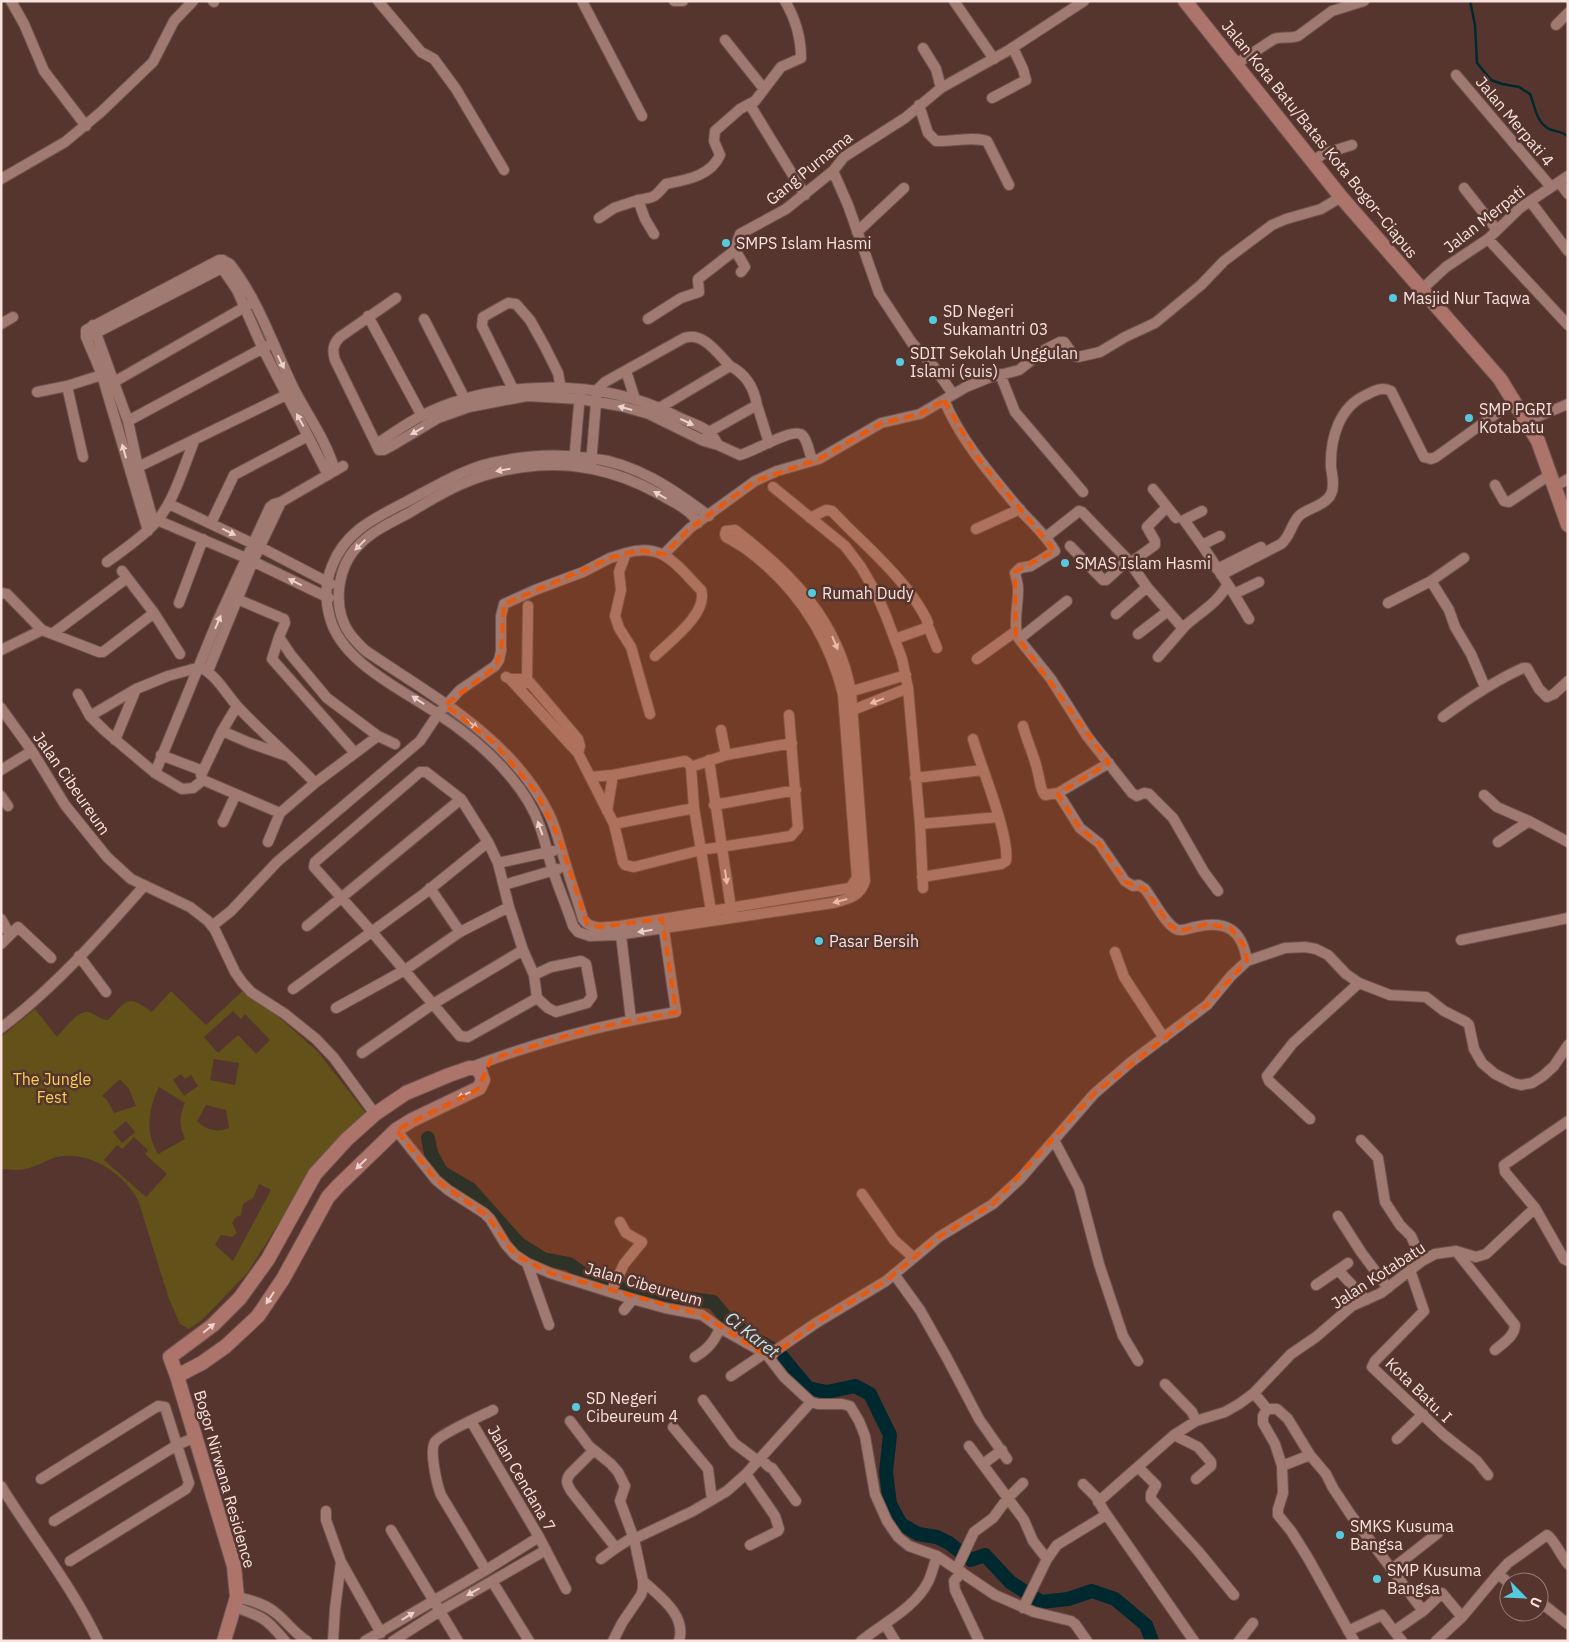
<svg xmlns="http://www.w3.org/2000/svg" width="1569" height="1642" font-family="'IBM Plex Sans',sans-serif">
	<style>
		.green { fill: #625119; fill-rule: evenodd }
		.lines { fill: none; stroke-linecap: round; stroke-linejoin: round }
		.stream { stroke: #00282f; stroke-width: 2.5 }
		.river { stroke: #00282f; stroke-width: 14 }
		.street-casing { stroke: #6f534e; stroke-width: 12 }
		.secondary-casing { stroke: #6f534e; stroke-width: 16 }
		.street { stroke: #a07971; stroke-width: 10 }
		.secondary { stroke: #ac746a; stroke-width: 14 }
		.oneway { fill: #ebd2ce }
		.oneway2 { fill: #edd2cd }
		.marked { fill: #e8590c; fill-opacity: 0.2; stroke: #e8590c; stroke-width: 4; stroke-dasharray: 10 6; stroke-linejoin: round }
		.poi-dot { fill: #55cadf; stroke: #56352e; stroke-width: 2 }
		.labels { text-anchor: middle; stroke-width: 5; stroke-linejoin: round; paint-order: stroke }
		.street-label { font-size: 16px; fill: #f8e2de; stroke: #56352e }
		.poi-label { font-size: 16px; fill: #f8e2de; stroke: #56352e; text-anchor: start }
		.park-label { font-size: 16px; fill: #f6d055; stroke: #56352e }
		.water-label { font-size: 18px; font-style: italic; fill: #b3eaf5; stroke: #56352e }
	</style>
	<rect width="100%" height="100%" fill="#56352e"/>
	<path class="green" d="M246,988L318,1052L365,1112L342,1137L294,1199L248,1272L202,1320L189,1329L180,1324L169,1299L138,1200C123,1173 89,1150 57,1157C46,1160 36,1167 25,1169C17,1171 9,1169 1,1169V1037L35,1009L57,1037C63,1030 79,1009 89,1012C96,1014 100,1020 108,1020C128,999 127,994 152,1012L170,992H172L206,1025ZM233,1011L241,1019L245,1014L270,1040L256,1054L238,1035L218,1053L204,1037ZM214,1059L239,1063L235,1085L210,1080ZM181,1074L185,1079L191,1075L198,1086L184,1096L173,1080ZM120,1079L129,1089L136,1106L114,1113L107,1100L102,1096ZM159,1087L185,1103C179,1116 179,1125 185,1139L158,1154C145,1132 148,1109 159,1087ZM206,1105L226,1110L229,1128C217,1133 206,1130 197,1121ZM126,1121L135,1132L122,1143L113,1132ZM134,1137L148,1150L145,1154L167,1174L146,1197L104,1160L117,1145L122,1149ZM259,1184L271,1190L233,1261L215,1245L221,1235L232,1237L237,1233L232,1223L236,1217L241,1215L243,1204L253,1198Z"/>
	<g class="lines">
		<path class="stream" d="M1470,1L1475,25L1477,63L1491,80L1502,84L1519,87L1530,94C1535,106 1536,122 1549,129C1556,132 1563,131 1568,137"/>
		<path class="river" d="M428,1138L431,1153L441,1172L470,1189L519,1244L543,1259L569,1264L593,1281L621,1289L713,1302L728,1320L751,1337L778,1352L808,1388L827,1392L855,1386L870,1394L890,1435L886,1472L890,1504L901,1524L918,1534L937,1537L949,1543L971,1560L985,1555L1010,1582L1041,1602L1068,1599L1092,1591L1115,1599L1146,1625L1152,1641"/>
		<defs>
			<path id="street" d="M11,1L24,24L44,71L86,126
				M213,1L214,2
				M378,1L421,52L434,59L456,89L504,170
				M582,1L642,116
				M674,1H683
				M954,1L994,59
				M1556,25L1568,13
				M725,40L764,89
				M923,48L936,69L941,88
				M1236,64L1274,39C1282,36 1290,39 1298,36L1332,11L1364,1
				M1456,75L1551,187
				M992,98L1026,80L1023,69L1013,48
				M750,105L805,195
				M919,105L928,133L936,141C952,142 972,136 987,141L1009,185
				M1312,162L1323,154L1352,145
				M833,171L848,205L879,293L912,343L934,367L953,394
				M1,179L65,142L101,112L153,62L174,21L193,1
				M1559,182L1568,194
				M1464,188L1497,230
				M1530,201L1568,251
				M599,218L614,208L638,200
				M857,232L904,188
				M654,234L645,219L638,200C657,197 654,197 666,184C686,180 711,176 720,155L714,141L715,131L740,109L755,101L781,67L801,58C801,38 795,18 785,1
				M1488,239L1568,325
				M735,250L745,267L741,272
				M223,260L222,268L237,290L263,349L328,475
				M1422,289L1446,267L1488,239L1520,208L1568,176
				M396,298L340,337C333,344 332,350 335,360L379,450H384L393,445L438,418L469,407L527,396L580,399L621,406L649,414L704,441L718,445L740,455C753,452 793,427 802,435C807,439 809,451 811,457
				M368,316L422,416
				M424,319L468,405
				M648,319L681,298L699,292L698,279L734,251L740,234L786,209L833,171L844,157L905,118L941,88L1009,50L1084,1
				M1,324L13,317
				M93,325L128,421L138,467L154,524
				M92,335L222,268
				M626,371L635,399
				M1000,374L1015,412L1083,492
				M114,382L250,304
				M67,386L83,457
				M513,389L482,326L483,317L508,303L516,304L530,320L545,347L558,373L562,394
				M37,392L67,386L108,373
				M944,400C961,441 992,476 1020,510C1032,523 1046,535 1055,551L1031,566L1020,568L1015,573C1016,578 1018,583 1018,588C1019,601 1012,627 1019,639L1051,679L1087,736L1132,793L1137,796L1144,793L1149,794L1173,818L1204,872L1218,891
				M757,405L769,443
				M656,410L730,366C746,374 754,388 757,405L709,432L706,438
				M128,421L267,346
				M1527,421L1568,404
				M376,444C391,435 405,424 421,416C493,379 600,378 672,414C682,420 701,425 709,432C713,435 716,441 718,445
				M574,463L580,393
				M591,464L597,390L605,382L684,338C703,331 718,354 730,366
				M138,467L286,395
				M1495,485L1504,501L1509,502L1551,474
				M773,487L845,546L861,567L876,593L886,616L902,659L908,688L920,824L923,888
				M1554,487L1568,479
				M1153,489L1176,518
				M169,504L260,547L331,584
				M1202,511L1184,520L1202,545L1234,594L1259,582
				M709,516C673,489 636,463 590,458C561,454 530,455 501,461C470,466 443,482 415,497C381,516 347,527 332,566C325,583 325,601 330,618C342,663 403,690 438,714C464,731 489,751 509,775C521,789 533,807 539,824C545,839 548,856 553,871C559,889 567,907 573,926L578,932L590,936L617,935L833,903C848,899 860,897 865,881L851,692C838,620 791,573 735,530L726,531L725,534L726,537C733,541 740,545 746,549C796,586 828,634 843,694
				M810,518L826,510L832,511C858,539 887,562 910,593C917,603 924,612 928,623L926,628L895,639
				M157,520L246,558L329,598
				M211,523L234,475L308,436
				M698,523C690,509 673,502 659,494C618,471 571,460 524,467C477,473 448,489 409,513C392,522 374,530 361,543C337,565 331,607 350,634C355,640 360,646 366,651C432,696 512,738 549,814C557,830 560,847 566,865C571,883 578,901 583,919C591,931 607,927 620,926L850,888L857,878L843,694L906,675
				M976,529L1020,509
				M148,531L102,375L86,337V330L219,260H223L230,264C259,301 274,348 294,389C308,416 327,442 335,471
				M1046,537L1079,511L1082,512L1128,560L1147,587L1180,625L1185,626C1199,613 1218,603 1227,585
				M1202,545L1220,536
				M1070,546L1103,580H1106L1128,560
				M664,554L690,528L755,481L777,471L819,459L881,423L920,414L966,387L988,378L1019,370L1046,349L1060,342H1064L1074,356L1078,357L1100,352L1125,337L1155,323L1201,285L1224,261L1272,225L1286,219L1321,209L1341,197
				M107,562C121,552 135,542 147,531C173,509 182,470 195,439
				M1130,563L1155,545V541L1147,527L1167,507
				M1217,569L1261,547
				M122,571L154,613L180,654
				M1221,575L1281,544C1291,536 1291,523 1300,515C1309,508 1326,505 1331,494C1335,486 1332,475 1331,467C1330,439 1339,407 1366,395C1374,391 1382,386 1391,391L1424,457L1431,459L1436,457L1514,401
				M1431,581L1449,610L1455,627L1471,654L1485,687
				M1,593L7,594L42,630L99,652H103L154,613
				M1234,594L1249,619
				M237,599L284,619L285,623L279,637L291,655L327,698L378,736L395,744
				M179,603L203,539
				M1388,603L1431,581L1464,558
				M1116,614L1147,587
				M928,626L937,648
				M52,634L127,578
				M1138,634L1168,611
				M279,637L272,659L355,753
				M1019,639L1067,601
				M1,650L42,630
				M1158,657L1185,626
				M977,659L1016,631
				M208,671L253,561L281,502
				M506,677L510,679H527L578,739L580,746L578,753
				M510,679L578,753L614,824L623,862L625,865L634,867L701,850L791,836L798,828L789,715
				M524,684L527,679L528,606
				M78,694L90,716L105,731L155,773L182,789L193,788L203,780
				M237,706L222,731L250,743L287,756
				M1,708L32,751L65,805L107,857L131,879L190,907L208,921L215,930L235,972L242,982L251,992L285,1014L316,1039L334,1058L375,1114
				M848,712L908,688
				M650,714L631,647L619,628L615,616L621,590L619,572L626,553C664,542 677,566 701,590C709,613 669,642 655,656
				M90,716L136,689L168,676L200,667C216,675 225,692 237,706C262,733 290,756 315,783L378,736
				M1443,717C1469,698 1494,681 1523,668H1527L1539,689L1547,697L1554,694L1568,681
				M1023,726C1027,742 1035,757 1038,773C1040,780 1040,790 1045,795L1058,793
				M222,731L201,775L203,780L280,813L315,783
				M115,740L136,689
				M161,755L203,771
				M726,755L792,743
				M709,760L732,915
				M1109,763L1058,793L1080,828L1099,843L1125,881L1133,886L1139,885L1145,889C1153,899 1165,924 1176,929C1181,932 1189,928 1195,927C1226,920 1242,929 1247,961
				M691,767L694,808L712,917
				M1,770L32,751
				M155,773L217,622L270,507L274,504L281,502L343,466
				M591,777L613,775L685,761L688,763L691,767L726,755L721,730
				M915,778L983,770
				M1484,795L1497,807L1529,821L1568,842
				M1,796L8,806
				M714,805L796,790
				M607,811L613,775
				M223,822L236,794
				M614,824L694,808
				M920,824L999,817
				M268,842L280,813
				M1498,842L1529,821
				M498,863L553,851
				M922,877L1001,864L1006,861C1010,836 981,767 973,739
				M504,885L558,869
				M430,888L460,932
				M1,919L10,935
				M212,926L231,911L277,862L420,741L438,714L460,690L495,666L499,660L501,651V616L504,604L535,590L583,572L610,558L626,553
				M307,926L461,799
				M621,935L631,1020
				M1461,940L1568,918
				M1,944L18,927L51,958
				M1115,952L1124,977L1164,1038
				M79,956L106,992
				M534,975L551,967L581,961L586,964L592,996L587,1003L556,1012L548,1008L537,998L534,975L523,950L509,907L498,863L488,842L461,799L426,772H420L315,862L314,867L372,932L460,1036L468,1037L537,998
				M293,989L425,893L488,842
				M336,1008L405,970L460,932L509,907
				M1,1028C54,988 100,936 144,886
				M362,1053L433,1004L523,950
				M469,1068C536,1042 605,1024 676,1012L663,923
				M1310,1119L1269,1081L1267,1076L1293,1043L1359,983
				M396,1130L436,1180L448,1190L484,1213L490,1219L506,1245L515,1255L527,1263L550,1273L629,1298L665,1308L702,1315L720,1328L766,1354L784,1377L811,1402L818,1404H842L850,1406L859,1421L865,1436L875,1494L887,1521L898,1537L909,1546L937,1556L995,1595L1034,1612L1071,1621L1075,1624L1087,1641
				M1054,1140L1079,1188L1099,1264L1123,1336L1138,1361
				M1361,1140L1378,1158L1385,1202L1400,1225L1411,1236L1422,1261
				M862,1194L894,1240L914,1258
				M1535,1208L1505,1172L1504,1165L1568,1121
				M1338,1216L1361,1252L1388,1288
				M1456,1251L1515,1325C1515,1336 1503,1343 1495,1350
				M527,1263L549,1325
				M1348,1263L1338,1270L1366,1300
				M1410,1270L1424,1311L1375,1361L1372,1367L1444,1435L1477,1461L1488,1475
				M894,1274L920,1310L947,1358L979,1419L1007,1459
				M1316,1285L1338,1270
				M611,1292L624,1264L642,1242L626,1233L620,1222
				M624,1310L633,1299
				M695,1357C708,1349 714,1342 720,1328
				M770,1358L775,1351L816,1323L886,1281L939,1237L993,1204L1020,1179L1094,1094L1131,1062L1207,1005L1231,976L1247,961L1285,948L1305,947L1316,949L1328,955L1346,974L1359,983L1390,995L1426,997L1444,1011L1466,1022L1469,1025L1474,1049L1482,1063L1495,1074L1513,1083L1521,1085L1532,1083L1543,1076L1554,1066L1568,1045
				M731,1376L765,1353
				M1165,1384L1192,1412L1196,1421
				M1254,1393L1267,1409H1277L1288,1419L1310,1455L1326,1474L1333,1488L1351,1515L1423,1611
				M703,1400L734,1443L758,1461
				M1267,1409L1263,1416V1423L1275,1444L1282,1466L1283,1493L1278,1509V1515L1291,1531L1308,1558L1354,1641
				M471,1421L539,1537L566,1589
				M570,1421L589,1446L611,1464L618,1472L625,1486L620,1501L634,1539
				M673,1427L708,1469L712,1500
				M1174,1435L1198,1447L1211,1462V1466L1196,1479
				M1397,1439L1423,1414
				M969,1446L1024,1520L1033,1541L1047,1559
				M593,1451L570,1474C565,1481 567,1484 571,1491L616,1548L633,1537
				M760,1458L769,1467L772,1468L796,1501
				M983,1464L1002,1450
				M1282,1466L1310,1455
				M1138,1467L1156,1485L1151,1494V1499L1198,1551L1234,1595
				M746,1474L775,1516L779,1529L778,1531L750,1545
				M41,1479L158,1406L165,1407L189,1483L186,1489L70,1561
				M1083,1484L1096,1497L1104,1511L1194,1641
				M1,1486C33,1538 72,1586 98,1641
				M1098,1502L1174,1435L1196,1421L1225,1412L1239,1404L1254,1393L1291,1354L1316,1337L1352,1306L1381,1293L1422,1261L1435,1254L1456,1251L1476,1257L1486,1254L1535,1208L1564,1259L1568,1261
				M326,1511V1520L341,1562L381,1633
				M54,1521L177,1445L196,1437
				M391,1530L458,1641
				M601,1559L616,1548
				M957,1568L974,1532L993,1518L1007,1499L1023,1483
				M1392,1569L1438,1533
				M486,1570L441,1495C437,1485 429,1450 435,1442C440,1434 483,1415 493,1410
				M962,1572L954,1581L955,1590L979,1641
				M1498,1574L1508,1563L1547,1535C1554,1539 1561,1556 1568,1564
				M492,1581L529,1641
				M643,1581C659,1596 687,1615 679,1641
				M237,1597C251,1600 266,1604 277,1614C288,1623 295,1634 307,1641
				M1539,1601L1568,1624
				M235,1607C263,1617 266,1618 285,1641
				M1023,1608L1047,1559L1057,1545L1106,1515
				M885,1624L895,1641
				M1348,1631L1382,1615L1394,1631
				M333,1641L335,1609L341,1562
				M365,1641L486,1570L539,1537
				M393,1641L440,1611L546,1550
				M613,1641L622,1623L641,1595L643,1589V1581L634,1539L693,1511L727,1491L746,1474L811,1402
				M861,1641C883,1623 914,1609 928,1582C932,1574 934,1564 937,1556
				M1239,1641L1253,1623
				M1402,1641L1394,1631L1423,1611L1442,1593L1462,1617
				M1436,1641L1462,1617L1498,1574L1509,1583"/>
			<path id="secondary" d="M1185,1L1341,197L1500,379L1538,441L1568,525
				M177,1376L202,1363L226,1346L258,1316L283,1279L328,1197L339,1185L396,1130L412,1120L479,1088L483,1080L480,1071L474,1068H469L449,1075L406,1093L375,1114L347,1139L315,1174L268,1259L240,1298L213,1325L170,1357L177,1376L234,1566L237,1597L224,1641"/>
		</defs>
		<use href="#street" class="street-casing"/>
		<use href="#secondary" class="secondary-casing"/>
		<use href="#street" class="street"/>
		<use href="#secondary" class="secondary"/>
	</g>
	<defs><path id="oneway-solid" d="M-6-.8H1V-3.2L6.5 0L1 3.2V.8H-6Z" transform="scale(1.25)"/></defs>
	<g class="oneway">
		<use href="#oneway-solid" transform="translate(281 362) rotate(64)"/>
		<use href="#oneway-solid" transform="translate(625 408) rotate(-165)"/>
		<use href="#oneway-solid" transform="translate(300 420) rotate(-119)"/>
		<use href="#oneway-solid" transform="translate(687 422) rotate(25)"/>
		<use href="#oneway-solid" transform="translate(417 431) rotate(150)"/>
		<use href="#oneway-solid" transform="translate(124 451) rotate(-106)"/>
		<use href="#oneway-solid" transform="translate(503 470) rotate(170)"/>
		<use href="#oneway-solid" transform="translate(660 495) rotate(-150)"/>
		<use href="#oneway-solid" transform="translate(229 532) rotate(26)"/>
		<use href="#oneway-solid" transform="translate(360 545) rotate(135)"/>
		<use href="#oneway-solid" transform="translate(295 582) rotate(-154)"/>
		<use href="#oneway-solid" transform="translate(218 622) rotate(-67)"/>
		<use href="#oneway-solid" transform="translate(835 643) rotate(67)"/>
		<use href="#oneway-solid" transform="translate(418 700) rotate(-147)"/>
		<use href="#oneway-solid" transform="translate(877 701) rotate(159)"/>
		<use href="#oneway-solid" transform="translate(472 724) rotate(38)"/>
		<use href="#oneway-solid" transform="translate(540 828) rotate(-110)"/>
		<use href="#oneway-solid" transform="translate(726 877) rotate(82)"/>
		<use href="#oneway-solid" transform="translate(840 901) rotate(165)"/>
		<use href="#oneway-solid" transform="translate(645 931) rotate(171)"/>
		<use href="#oneway-solid" transform="translate(473 1592) rotate(150)"/>
		<use href="#oneway-solid" transform="translate(408 1616) rotate(-32)"/>
	</g>
	<g class="oneway2">
		<use href="#oneway-solid" transform="translate(464 1095) rotate(155)"/>
		<use href="#oneway-solid" transform="translate(361 1164) rotate(136)"/>
		<use href="#oneway-solid" transform="translate(270 1298) rotate(123)"/>
		<use href="#oneway-solid" transform="translate(209 1328) rotate(-39)"/>
	</g>
	<path class="marked" d="M944,400L978,458L1055,551L1015,572L1016,635L1109,763L1058,794L1080,828L1099,843L1126,882L1145,889L1170,925L1179,931L1207,924L1231,928L1245,947L1247,961L1207,1005L1094,1094L993,1204L939,1237L886,1281L816,1323L770,1358L702,1315L550,1273L515,1255L487,1216L436,1180L396,1130L478,1089L491,1059L589,1029L676,1012L662,919L598,927L587,924L559,838L536,792L494,743L445,705L495,667L501,651L504,604L610,558L638,550L664,554L690,528L755,481L819,459L881,423L920,414Z"/>
	<g class="poi-dot">
		<circle cx="726" cy="243" r="5"/>
		<circle cx="1393" cy="298" r="5"/>
		<circle cx="933" cy="320" r="5"/>
		<circle cx="900" cy="362" r="5"/>
		<circle cx="1469" cy="418" r="5"/>
		<circle cx="1065" cy="563" r="5"/>
		<circle cx="812" cy="593" r="5"/>
		<circle cx="819" cy="941" r="5"/>
		<circle cx="576" cy="1407" r="5"/>
		<circle cx="1340" cy="1535" r="5"/>
		<circle cx="1377" cy="1579" r="5"/>
	</g>
	<g class="labels">
		<g class="street-label">
			<text transform="translate(1515 121) rotate(50)" y="6">Jalan Merpati 4</text>
			<text transform="translate(1320 139) rotate(51)" y="6">Jalan Kota Batu/Batas Kota Bogor–Ciapus</text>
			<text transform="translate(809 168) rotate(-39)" y="6">Gang Purnama</text>
			<text transform="translate(1484 219) rotate(-38)" y="6">Jalan Merpati</text>
			<text transform="translate(72 783) rotate(55)" y="6">Jalan Cibeureum</text>
			<text transform="translate(1378 1275) rotate(-33)" y="6">Jalan Kotabatu</text>
			<text transform="translate(644 1284) rotate(16)" y="6">Jalan Cibeureum</text>
			<text transform="translate(1419 1390) rotate(44)" y="6">Kota Batu. I</text>
			<text transform="translate(522 1478) rotate(60)" y="6">Jalan Cendana 7</text>
			<text transform="translate(225 1479) rotate(74)" y="6">Bogor Nirwana Residence</text>
		</g>
		<g class="poi-label">
			<text x="736" y="249">SMPS Islam Hasmi</text>
			<text x="1403" y="304">Masjid Nur Taqwa</text>
			<text x="943" y="317">SD Negeri<tspan x="943" dy="18">Sukamantri 03</tspan></text>
			<text x="910" y="359">SDIT Sekolah Unggulan<tspan x="910" dy="18">Islami (suis)</tspan></text>
			<text x="1479" y="415">SMP PGRI<tspan x="1479" dy="18">Kotabatu</tspan></text>
			<text x="1075" y="569">SMAS Islam Hasmi</text>
			<text x="822" y="599">Rumah Dudy</text>
			<text x="829" y="947">Pasar Bersih</text>
			<text x="586" y="1404">SD Negeri<tspan x="586" dy="18">Cibeureum 4</tspan></text>
			<text x="1350" y="1532">SMKS Kusuma<tspan x="1350" dy="18">Bangsa</tspan></text>
			<text x="1387" y="1576">SMP Kusuma<tspan x="1387" dy="18">Bangsa</tspan></text>
		</g>
		<g class="park-label">
			<text x="52" y="1085">The Jungle<tspan x="52" dy="18">Fest</tspan></text>
		</g>
		<g class="water-label">
			<text transform="translate(752 1335) rotate(38)" y="6">Ci Karet</text>
		</g>
	</g>
	<rect width="1569" height="1642" fill="none" stroke="#f8e2de" stroke-width="5"/>
	<g transform="translate(1524 1597) rotate(114)"><circle r="24" fill="#56352e" stroke="#977a74"/>
	<path d="M0-4L9 19L0 12L-9 19Z" fill="#55cadf"/>
	<text y="-8" font-size="14" font-weight="bold" text-anchor="middle" fill="#f8e2de">U</text>
	</g>
</svg>
